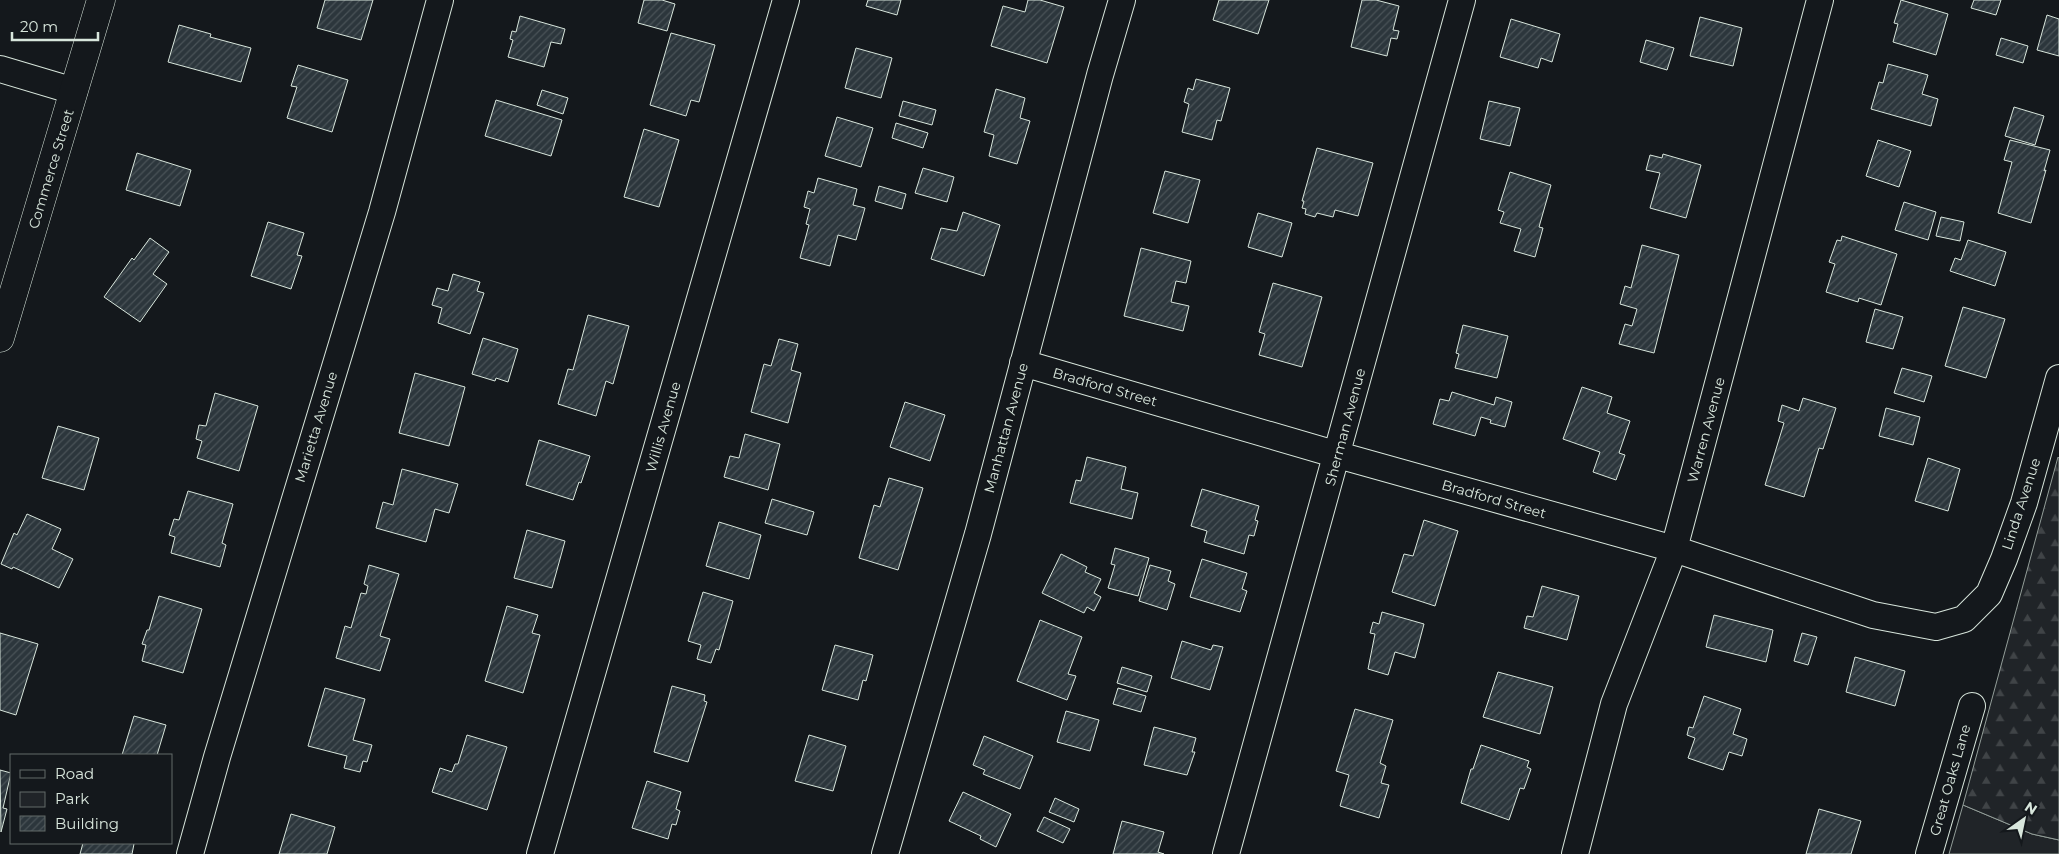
<svg xmlns="http://www.w3.org/2000/svg" width="2059" height="854" font-family="Montserrat,sans-serif">
	<style>
		.green { fill: #202428; stroke: #939e99 }
		.forest { fill: url(#forest-firs); stroke: #939e99 }
		.building { fill: url(#building-hatch); stroke: #d8e6dc }
		.lines { fill: none; stroke-linecap: round; stroke-linejoin: round }
		.street-casing { stroke: #d8e6dc; stroke-width: 28 }
		.secondary-casing { stroke: #d8e6dc; stroke-width: 29 }
		.street { stroke: #14181c; stroke-width: 26 }
		.secondary { stroke: #14181c; stroke-width: 28 }
		.labels { text-anchor: middle; stroke-width: 4; stroke-linejoin: round; paint-order: stroke }
		.street-label { font-size: 14px; fill: #d8e6dc; stroke: #14181c }
	</style>
	<defs>
		<pattern id="forest-firs" width="22" height="20" patternUnits="userSpaceOnUse" patternTransform="scale(1.25)"><rect width="22" height="20" fill="#202428"/><path d="M5 1l3.5 6h-7zM16 11l3.5 6h-7z" fill="#404447"/></pattern>
		<pattern id="building-hatch" width="6" height="6" patternUnits="userSpaceOnUse" patternTransform="scale(1.25)"><rect width="6" height="6" fill="#2c363c"/><path d="M-1 1l2-2M0 6l6-6M5 7l2-2" fill="none" stroke="#4a5358"/></pattern>
	</defs>
	<rect width="100%" height="100%" fill="#14181c"/>
	<path class="green" d="M1963,805L2032,834L2059,840V854H1949Z"/>
	<path class="forest" d="M2058,457L2059,458V840L2032,834L1963,805Z"/>
	<path class="building" d="M325,0H373L361,40L317,28Z
		M644,0H662L675,4L667,31L638,23Z
		M868,0H901L897,15L866,6Z
		M1028,0H1040L1064,7L1047,63L991,46L1003,6L1025,12Z
		M1219,0H1269L1258,34L1213,20Z
		M1362,0H1376L1399,6L1393,30L1399,31L1397,39L1391,38L1387,56L1351,47Z
		M1901,0L1948,14L1936,55L1893,42L1898,24L1894,23Z
		M1974,0H2001L1996,15L1971,8Z
		M2047,15L2059,19V56L2037,50Z
		M520,16L565,29L561,44L551,42L544,67L508,57L513,40L510,39L512,31L516,32Z
		M1700,17L1742,28L1733,66L1690,56Z
		M1511,19L1560,34L1552,62L1541,58L1538,68L1500,57Z
		M179,25L211,34L210,37L251,48L241,82L168,62Z
		M671,33L715,45L699,102L691,100L686,116L650,105Z
		M2001,38L2028,46L2023,63L1996,55Z
		M1646,40L1674,48L1667,70L1640,62Z
		M856,48L892,58L881,98L845,88Z
		M1888,64L1928,75L1922,94L1938,99L1931,126L1871,109L1879,82L1883,83Z
		M298,65L348,80L332,132L287,118L297,87L291,86Z
		M1196,79L1230,88L1221,121L1217,120L1212,140L1182,132L1189,104L1184,102L1188,88L1193,90Z
		M996,89L1025,98L1020,118L1030,121L1017,164L989,156L994,135L984,132Z
		M542,90L568,98L563,114L537,105Z
		M496,100L562,120L551,156L485,136Z
		M903,101L936,110L932,125L899,116Z
		M1489,101L1520,108L1510,146L1480,139Z
		M2014,107L2044,116L2035,145L2005,136Z
		M837,117L873,128L861,167L825,156Z
		M896,123L928,133L923,148L892,138Z
		M644,129L679,140L659,207L624,197Z
		M1878,140L1911,151L1899,187L1866,176Z
		M2010,140L2050,150L2044,171L2046,170L2031,223L1998,213L2012,162L2004,160Z
		M1317,148L1373,163L1358,216L1335,210L1333,217L1317,213L1315,217L1305,214L1306,209L1302,208L1304,201H1302Z
		M137,153L191,170L180,206L126,190Z
		M1663,154L1701,165L1686,218L1650,208L1660,173L1646,170L1650,155L1662,158Z
		M923,168L954,177L947,202L915,193Z
		M1165,171L1200,180L1188,223L1153,213Z
		M1510,172L1551,185L1539,227L1543,228L1535,257L1514,251L1521,229L1500,223L1504,212L1498,210Z
		M818,178L857,189L853,205L865,208L856,240L838,235L830,266L800,258L809,225L806,224L810,209L804,207L808,191L814,193Z
		M879,186L906,194L902,209L875,201Z
		M1904,202L1936,212L1928,240L1895,230Z
		M963,212L1000,225L984,276L931,259L941,228L957,231Z
		M1258,213L1292,223L1282,257L1248,247Z
		M1941,217L1964,222L1960,241L1936,236Z
		M268,222L304,233L297,255L302,256L291,289L251,276Z
		M1842,236L1897,254L1881,305L1859,298L1858,302L1826,292L1835,264L1829,262L1837,240L1841,241Z
		M150,238L169,252L153,274L167,284L140,322L104,297L132,258L134,260Z
		M1968,240L2006,252L1995,286L1950,271L1955,258L1961,260Z
		M1642,245L1679,255L1654,353L1619,344L1625,324L1632,326L1637,309L1620,304L1625,286L1631,288Z
		M1141,248L1191,261L1186,283L1176,281L1171,302L1189,306L1183,331L1124,316Z
		M453,274L480,282L477,291L484,293L470,334L438,323L442,308L432,305L437,288L448,291Z
		M1273,283L1322,297L1302,367L1259,355L1265,334L1259,332Z
		M1963,307L2005,319L1986,378L1945,366Z
		M1875,309L1903,317L1893,349L1866,342Z
		M588,315L629,326L613,384L606,381L596,416L558,404L568,369L573,370Z
		M1463,325L1508,336L1497,378L1455,368L1459,354L1456,353Z
		M483,338L518,349L508,382L496,378L495,381L472,374Z
		M779,339L798,344L791,370L801,373L788,423L751,412L764,364L771,366Z
		M1902,368L1932,376L1924,402L1894,393Z
		M415,373L465,387L449,446L399,433Z
		M1582,387L1612,397L1607,413L1630,421L1619,453L1625,455L1616,480L1593,472L1600,452L1563,439Z
		M1452,392L1494,405L1496,397L1512,402L1505,427L1490,423L1491,420L1481,417L1475,436L1433,424L1440,399L1449,401Z
		M215,393L258,406L239,471L197,458L202,441L196,439L199,425L206,426Z
		M1803,398L1836,408L1823,449L1819,448L1804,497L1765,485L1784,423L1778,421L1782,405L1799,411Z
		M905,402L945,415L930,461L890,447Z
		M1886,408L1920,417L1913,445L1879,436Z
		M58,426L99,438L84,490L42,478Z
		M745,434L780,444L768,490L724,477L730,456L739,458Z
		M539,440L590,456L581,483L579,482L573,500L526,485Z
		M1087,457L1126,467L1121,489L1138,493L1132,519L1070,503L1076,480L1081,481Z
		M1928,458L1960,469L1948,511L1915,501Z
		M402,469L458,484L449,513L435,509L426,542L376,528L383,502L393,505Z
		M889,478L923,488L898,570L859,558L874,505L880,507Z
		M1202,489L1259,506L1255,520L1258,521L1254,536L1249,535L1244,554L1204,542L1207,531L1191,526Z
		M188,491L233,504L222,543L226,545L220,567L171,553L175,537L169,535L174,519L179,520Z
		M772,499L814,512L807,535L765,523Z
		M27,514L61,529L52,549L73,559L59,588L13,567L12,569L1,564L14,533L17,535Z
		M1424,520L1458,531L1435,606L1392,592L1404,554L1413,556Z
		M719,522L761,535L749,579L706,566Z
		M527,530L565,541L552,588L514,578Z
		M1115,548L1149,558L1138,596L1108,588L1115,565L1111,564Z
		M1061,554L1087,567L1085,572L1101,579L1094,593L1101,597L1094,611L1087,607L1084,613L1042,593Z
		M1202,559L1247,573L1242,589L1247,591L1240,612L1190,597Z
		M369,565L399,574L380,636L390,639L380,671L336,658L345,626L351,628L361,593L366,594L368,586L364,584Z
		M1150,565L1171,571L1168,581L1175,584L1167,610L1139,601Z
		M1542,586L1579,596L1567,640L1524,628L1527,616L1533,617Z
		M703,592L733,601L719,650L716,649L711,663L697,659L701,645L688,641Z
		M159,596L202,609L183,673L142,661L146,645L142,644L147,630H149Z
		M507,606L538,615L532,633L540,635L523,693L485,681Z
		M1382,612L1424,624L1415,658L1395,652L1388,675L1368,669L1375,634L1370,633L1373,622L1379,624Z
		M1714,615L1773,630L1766,662L1706,647Z
		M1040,620L1082,637L1068,674L1076,676L1067,700L1017,681Z
		M0,633L38,644L16,715L0,710Z
		M1802,633L1817,637L1808,665L1794,661Z
		M1182,641L1211,650L1213,645L1223,647L1210,690L1171,678Z
		M835,645L873,655L866,681L863,680L858,700L822,690Z
		M1855,657L1905,671L1895,706L1846,692Z
		M1122,667L1152,676L1147,692L1117,683Z
		M1498,672L1553,687L1540,734L1483,717Z
		M672,686L705,695L704,701L707,702L688,762L654,752Z
		M325,688L365,699L353,740L372,745L367,762L363,761L360,772L344,768L347,756L308,746Z
		M1118,688L1146,696L1141,712L1113,704Z
		M1704,696L1741,709L1733,734L1747,739L1742,756L1729,752L1723,770L1688,758L1695,738L1687,735L1689,727L1693,728Z
		M1355,709L1393,720L1380,763L1386,766L1381,783L1389,785L1379,818L1340,806L1349,775L1336,771Z
		M1066,711L1099,720L1090,751L1057,742Z
		M134,716L166,725L157,755H122Z
		M1154,727L1196,738L1192,752H1195L1187,775L1144,765Z
		M467,735L507,747L487,810L432,792L440,768L452,772L455,764H458Z
		M809,735L846,746L833,791L795,781Z
		M984,736L1033,756L1020,789L983,774L985,770L973,765Z
		M1481,745L1529,761L1527,767L1531,769L1524,789L1520,788L1509,820L1461,803L1471,769H1473Z
		M0,770L11,773L3,808L7,809L1,832Z
		M647,781L681,792L676,809L680,811L676,825L672,824L668,839L632,828Z
		M963,792L1011,814L996,847L980,839L981,836L949,821Z
		M1055,798L1079,809L1074,822L1049,812Z
		M1819,809L1861,821L1851,854H1806Z
		M291,814L335,827L327,854H279Z
		M1044,817L1070,829L1063,843L1037,831Z
		M1122,821L1164,832L1158,852L1164,854H1113Z
		M83,843H131L134,844L132,854H80Z"/>
	<g class="lines">
		<defs>
			<path id="street" d="M0,69L74,91
				M1023,363L1338,455L1674,549L1873,615L1936,627L1964,619L1989,594L2004,559L2024,503L2059,378
				M190,854L217,757L382,212L440,0
				M540,854L786,0
				M885,854L978,534L1100,75L1122,0
				M1226,854L1462,0
				M1575,854L1614,704L1674,549L1820,0
				M1929,854L1972,706"/>
			<path id="secondary" d="M0,338L101,0"/>
		</defs>
		<use href="#street" class="street-casing"/>
		<use href="#secondary" class="secondary-casing"/>
		<use href="#street" class="street"/>
		<use href="#secondary" class="secondary"/>
	</g>
	<g class="labels">
		<g class="street-label">
			<text transform="translate(51 169) rotate(-73)" y="5">Commerce Street</text>
			<text transform="translate(1105 387) rotate(16)" y="5">Bradford Street</text>
			<text transform="translate(316 427) rotate(-73)" y="5">Marietta Avenue</text>
			<text transform="translate(663 427) rotate(-74)" y="5">Willis Avenue</text>
			<text transform="translate(1345 427) rotate(-75)" y="5">Sherman Avenue</text>
			<text transform="translate(1006 428) rotate(-75)" y="5">Manhattan Avenue</text>
			<text transform="translate(1706 430) rotate(-75)" y="5">Warren Avenue</text>
			<text transform="translate(1494 499) rotate(16)" y="5">Bradford Street</text>
			<text transform="translate(2021 504) rotate(-72)" y="5">Linda Avenue</text>
			<text transform="translate(1950 780) rotate(-74)" y="5">Great Oaks Lane</text>
		</g>
	</g>
	<rect x="10" y="754" width="162" height="90" fill="#14181c" stroke="#626a69"/>
	<rect x="20" y="770" width="25" height="8" fill="#14181c" stroke="#626a69"/>
	<text x="55" y="779" font-size="15" fill="#d8e6dc">Road</text>
	<rect x="20" y="792" width="25" height="15" fill="#202428" stroke="#626a69"/>
	<text x="55" y="804" font-size="15" fill="#d8e6dc">Park</text>
	<rect x="20" y="816" width="25" height="15" fill="url(#building-hatch)" stroke="#626a69"/>
	<text x="55" y="829" font-size="15" fill="#d8e6dc">Building</text>
	<g transform="translate(2024 819) rotate(33)" stroke="#14181c" stroke-width="4" paint-order="stroke">
	<path d="M0-4L9 19L0 12L-9 19Z" fill="#d8e6dc"/>
	<text y="-8" font-size="14" font-weight="bold" text-anchor="middle" fill="#d8e6dc">N</text>
	</g>
	<path d="M12 32v8h86v-8" fill="none" stroke="#d8e6dc" stroke-width="2.5"/>
	<text x="20" y="32" font-size="15" fill="#d8e6dc" stroke="#14181c" stroke-width="4" paint-order="stroke">20 m</text>
</svg>
